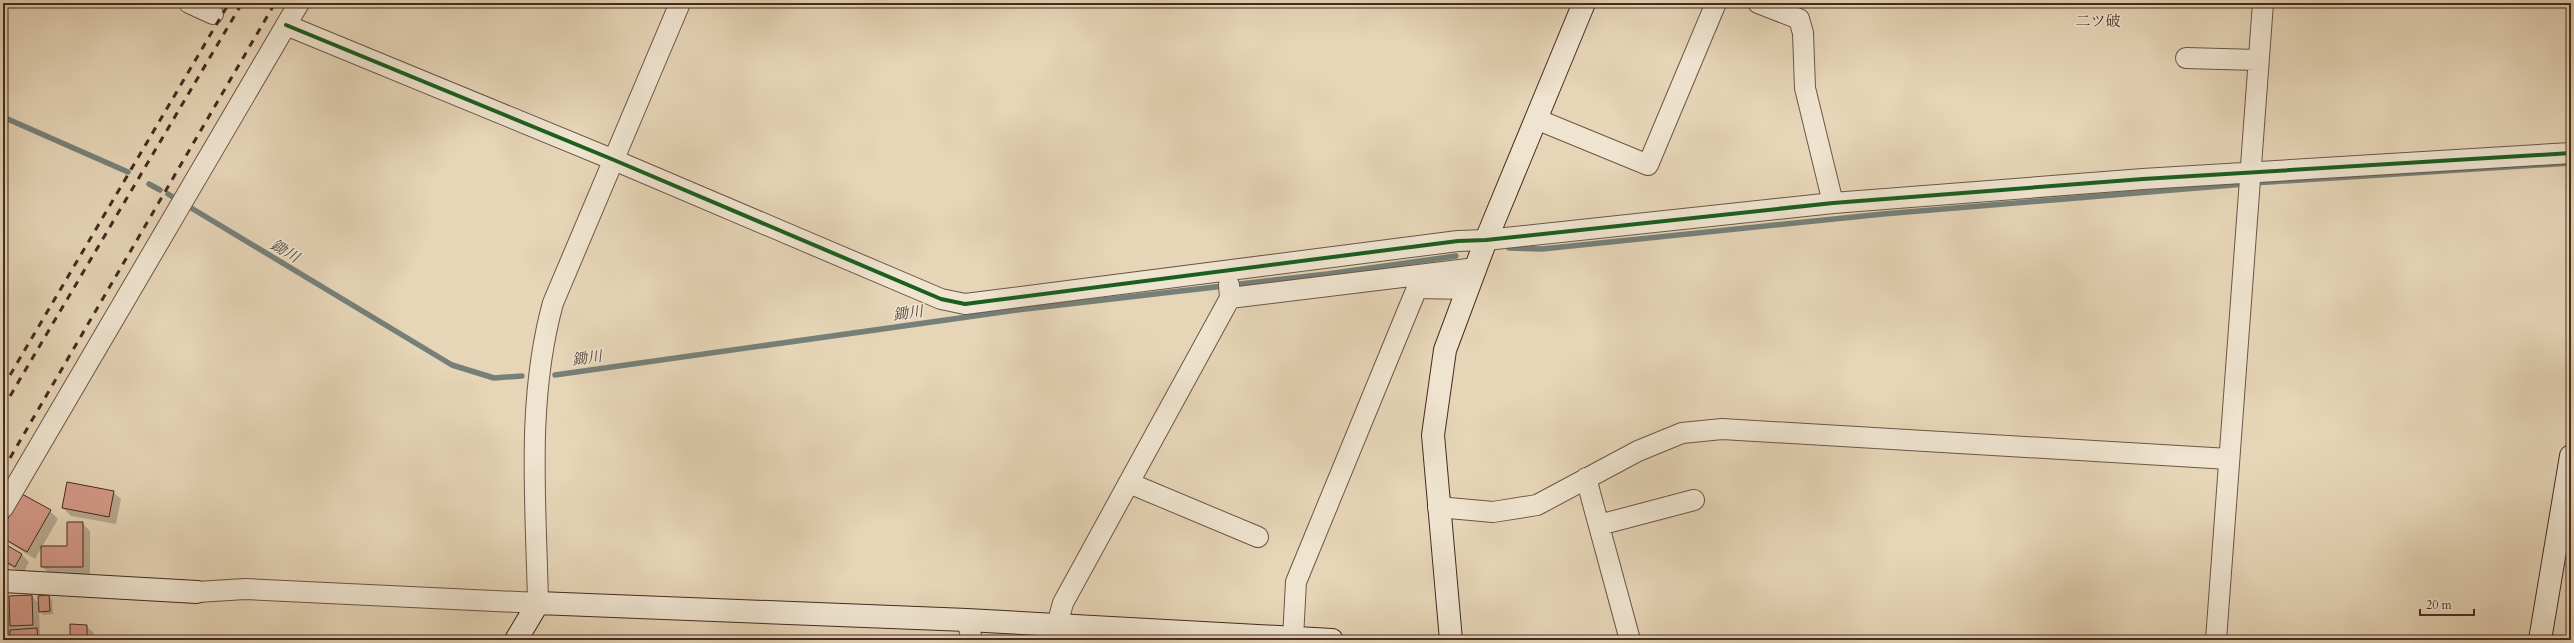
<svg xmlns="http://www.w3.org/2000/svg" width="2574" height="643" font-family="Cardo,'Noto Serif JP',serif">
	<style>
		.shadow { fill: #0003 }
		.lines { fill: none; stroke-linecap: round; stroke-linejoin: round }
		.stream { stroke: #768079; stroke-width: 5.5 }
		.building { fill: #d59a89; stroke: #442b20 }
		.street-casing { stroke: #6c5646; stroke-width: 22 }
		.secondary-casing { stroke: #442b20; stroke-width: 24 }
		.street { stroke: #efe4d0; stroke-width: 20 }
		.secondary { stroke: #efe4d0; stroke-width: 22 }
		.rail { stroke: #442b20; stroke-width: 3; stroke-dasharray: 7 7; stroke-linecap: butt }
		.cycleway-casing { stroke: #efe4d0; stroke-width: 6 }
		.cycleway { stroke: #1b5e20; stroke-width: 4 }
		.labels { text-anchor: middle; stroke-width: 3; stroke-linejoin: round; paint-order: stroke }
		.neighbourhood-label { font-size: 15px; fill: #442b20; stroke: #efe4d0 }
		.water-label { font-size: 15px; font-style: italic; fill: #55473e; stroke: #efe4d0 }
	</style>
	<rect width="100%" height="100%" fill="#e6d5b7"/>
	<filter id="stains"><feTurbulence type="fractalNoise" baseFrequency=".005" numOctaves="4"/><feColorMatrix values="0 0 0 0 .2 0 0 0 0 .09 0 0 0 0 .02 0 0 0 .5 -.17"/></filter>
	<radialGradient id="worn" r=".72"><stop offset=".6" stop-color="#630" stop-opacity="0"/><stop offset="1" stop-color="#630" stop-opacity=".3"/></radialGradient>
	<path class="shadow" d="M113,492L121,499L116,524L71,516L63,508Z
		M23,495L50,511L58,519L35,559L3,539V529Z
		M82,523L90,531V574H50L42,567L68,547Z
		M3,544L22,555L29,562L23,574L3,562Z
		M32,596L39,604L49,596L52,600L53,614L43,615L39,611L40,633L44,640H3V609L11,616Z
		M86,626L94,633V640H71Z"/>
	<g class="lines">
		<path class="stream" d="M3,117L128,172
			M2254,183L2571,163
			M149,184L160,190
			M168,194L452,365L494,378L522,376
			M1509,248L1542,249L1883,214L2245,184
			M555,375L1017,310L1327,274L1456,256"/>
	</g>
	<path class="building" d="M67,482L114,491L109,517L62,508Z
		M22,494L51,510L27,552L3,538V527Z
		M67,522H83V567H41V546H67Z
		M3,543L22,554L15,567L3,560Z
		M32,595L33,625L10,626L9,596Z
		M49,595L50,611L39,612L38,596Z
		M70,624L87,625V640H70Z
		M37,628L38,640H10V630Z"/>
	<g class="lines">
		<defs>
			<path id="street" d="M189,3L213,14
				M1758,3L1799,19L1803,33L1805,88L1833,203
				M286,25L614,160L941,299L965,304L1458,241L1486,240L1833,203L2143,179L2571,153
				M2186,58L2257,60
				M1536,119L1648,165L1716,3
				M1229,285L1230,298L1476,268
				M1586,478L1630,640
				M1129,483L1258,537
				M1438,507L1493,512L1537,505L1638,451L1682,433L1722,429L2229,459
				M3,508L299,3
				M1599,525L1694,500
				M197,592L245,589L538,603C536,503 526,401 553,303L680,3
				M967,620L972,640
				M1057,625L1063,603L1230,298
				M1293,638L1296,582L1417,288L1468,289
				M2216,640L2263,3"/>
			<path id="secondary" d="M3,581L197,592
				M516,640L538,603L967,620L1332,640
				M1451,640L1433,435L1445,350L1486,240L1584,3
				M2540,640L2571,456"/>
		</defs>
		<use href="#street" class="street-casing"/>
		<use href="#secondary" class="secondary-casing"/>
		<use href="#street" class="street"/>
		<use href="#secondary" class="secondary"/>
		<path class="rail" d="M3,387L229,3
			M3,408L242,3
			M3,470L275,3"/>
		<defs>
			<path id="cycleway" d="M286,25L614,160L941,299L965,304L1458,241L1486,240L1833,203L2143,179L2571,153"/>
		</defs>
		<use href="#cycleway" class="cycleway-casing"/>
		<use href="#cycleway" class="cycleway"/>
	</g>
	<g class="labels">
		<g class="neighbourhood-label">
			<text x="2098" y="26">二ツ破</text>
		</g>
		<g class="water-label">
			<text transform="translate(285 251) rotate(31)" y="5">鋤川</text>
			<text transform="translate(908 313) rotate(-8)" y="5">鋤川</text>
			<text transform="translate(587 358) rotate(-8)" y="5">鋤川</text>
		</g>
	</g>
	<rect width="2574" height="643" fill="none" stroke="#e6d5b7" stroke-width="16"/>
	<rect x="4" y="4" width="2566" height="635" fill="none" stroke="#442b20" stroke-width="2"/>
	<rect x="8" y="8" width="2558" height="627" fill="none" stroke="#442b20"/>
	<path d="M2420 609v6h54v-6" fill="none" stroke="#442b20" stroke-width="2"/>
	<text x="2426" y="609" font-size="12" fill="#442b20" stroke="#efe4d0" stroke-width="3" paint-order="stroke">20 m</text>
	<rect width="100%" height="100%" filter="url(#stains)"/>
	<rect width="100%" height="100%" fill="url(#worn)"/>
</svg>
